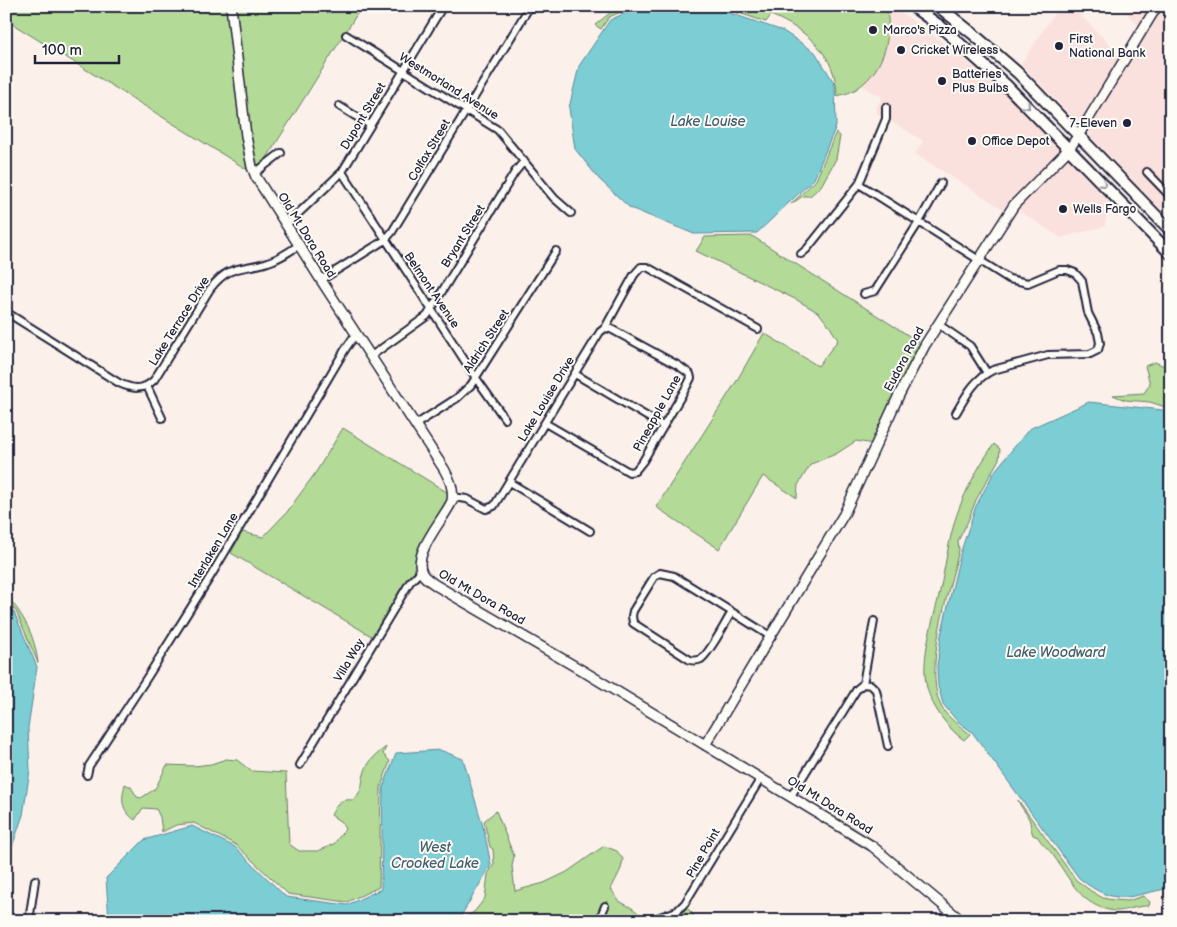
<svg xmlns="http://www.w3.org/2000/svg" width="1177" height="927" font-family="'Balsamiq Sans',sans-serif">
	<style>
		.built { fill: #fbe1dd }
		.green { fill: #b3da96; stroke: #6a7e68 }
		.water { fill: #7ccdd4; stroke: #588997 }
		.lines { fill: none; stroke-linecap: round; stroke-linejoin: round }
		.street-casing { stroke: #22223b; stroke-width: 10 }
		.secondary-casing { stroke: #22223b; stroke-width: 12 }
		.primary-casing { stroke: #22223b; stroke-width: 14 }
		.street { stroke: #fdfcf7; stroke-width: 6 }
		.secondary { stroke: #fdfcf7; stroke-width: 9 }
		.primary { stroke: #fdfcf7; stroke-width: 10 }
		.oneway { stroke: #9a9aa2 }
		.poi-dot { fill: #22223b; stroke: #fdfcf7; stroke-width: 2 }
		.labels { text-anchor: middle; stroke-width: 4; stroke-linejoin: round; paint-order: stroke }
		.poi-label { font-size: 12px; fill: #22223b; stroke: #fdfcf7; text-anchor: start }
		.street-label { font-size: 12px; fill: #22223b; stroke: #fdfcf7 }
		.water-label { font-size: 14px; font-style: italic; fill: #425e71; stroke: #fdfcf7 }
	</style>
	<rect width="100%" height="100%" fill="#fcf0eb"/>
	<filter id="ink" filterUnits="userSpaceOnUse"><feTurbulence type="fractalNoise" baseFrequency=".02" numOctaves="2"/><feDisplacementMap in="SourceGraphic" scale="10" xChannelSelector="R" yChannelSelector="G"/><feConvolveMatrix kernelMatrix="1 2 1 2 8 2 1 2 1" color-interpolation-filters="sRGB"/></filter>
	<g filter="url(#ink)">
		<path class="built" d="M886,6H891L930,32L1008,94L1062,152L1006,211L915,154L923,141L877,113L876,108L882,97L861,85L872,74L883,57L888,37V16Z
			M1059,6H1072L1121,56L1139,26L1119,6H1154L1081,126L1021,64Z
			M1161,6H1171V220L1085,131Z
			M1066,156L1109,202L1105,226L1061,238L1016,209V206Z"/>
		<path class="green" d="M6,6H228L251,172L6,20Z
			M234,6H362L258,172L254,159L245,101Z
			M615,6H635L609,17L601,29L595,25L616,8Z
			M718,6H886C893,35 884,69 859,87C853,92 845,94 837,96C836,53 807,31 771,15L766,22Z
			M836,132L840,136L836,159L821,186L810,196H803L791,204L816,180Z
			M752,236L922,344L873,444L856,441L836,454L811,464L798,485L797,498L763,476L719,549L656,507L736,382L764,333L818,366L838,340L830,327L819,313L797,300L696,251L705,237Z
			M1155,362L1171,369V409L1150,402L1125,400L1113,395L1144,393L1150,384L1145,366Z
			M343,428L450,494L449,500L418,571L378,640L231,553L242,532L263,537L287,512L316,472Z
			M994,444L1000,449L999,459L976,500L968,521L958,541L959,550C949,591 924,665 940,704C945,716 960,726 970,734L964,740C948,729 932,707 927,688C919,657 935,617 941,586C947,557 950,529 962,501C970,482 982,461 994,444Z
			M6,595C24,615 35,636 38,663L16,611L6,602Z
			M386,747L383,754L390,761L381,787L379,887L347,902L288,894L236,845L194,823L176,825L162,832L160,817L156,809L143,808L135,820C121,810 121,800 125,784L131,787L137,797L141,798L155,789L167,765L194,766L211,764L226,759L237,760L251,771L286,773L289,844L299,851H318L334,844L345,829L341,822L331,815C338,802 339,799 354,800C365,786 360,786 365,771C368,761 378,753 386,747Z
			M1018,800L1076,880L1091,891L1103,898L1113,900L1128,901L1143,896L1150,902L1149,906C1137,905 1125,912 1114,911C1080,906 1071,880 1053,855C1048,848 1042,845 1038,837L1033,835C1030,828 1031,823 1029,819C1026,812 1020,807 1018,800Z
			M496,811L514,856L512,866L515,891L544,883L567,872L604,846L617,851L623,859L621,869L611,889C614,893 617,900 621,902C629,907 640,910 642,921H461L475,911L485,898L488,874L494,864L493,849L490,847L484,821Z
			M688,909L693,914L694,921H667L677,912Z"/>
		<path class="water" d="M641,6H709L783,31L815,52L835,84L836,126L814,179L757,233L694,234L630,208L599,179L575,149L569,108L579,66L610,20Z
			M1089,402L1163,410L1171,413V888C1128,895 1118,909 1079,878L972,732L957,721L943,704L938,686L937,667L941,635L961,551L976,506L994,472L1029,429Z
			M6,606L14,612L37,667L28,728L30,770L23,815L10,853L6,856Z
			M440,750L463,759L484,830L491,865L458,921H109L106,878L144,840L192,826L235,847L286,897L347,905L381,889L383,788L396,753Z"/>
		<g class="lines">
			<defs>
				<path id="street" d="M346,35L498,130L554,198L571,213
					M339,106L370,125
					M342,172L476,378L505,419
					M1147,172L1171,197
					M255,173L281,153
					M859,184L1009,279L1028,283L1059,270H1067L1075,273L1082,281L1088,313L1098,333L1100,343L1098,350L1090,354L1048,355L993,370C974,379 966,396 956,413
					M286,225L342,172L443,6
					M801,254L807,249L859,184L886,119V107
					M321,280L385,240L392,232L530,6
					M864,294L875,291L919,222L941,183
					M6,312L119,383C132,389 143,391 154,380L210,289C230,263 241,271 268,262C279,259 289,252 299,245
					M938,324L970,346L987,373
					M371,356L427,316L515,172L524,161
					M575,374L663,426
					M147,386L162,418
					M545,423L629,472L635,471L643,461L687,386L691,378L690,374L679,366L611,329L605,328
					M415,425L457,398L471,385L556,251
					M509,482L590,531
					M452,497L467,499L486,509L494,506L600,332L605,328L634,275L641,267H647L758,329
					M660,573L674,576L732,612C725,623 710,653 701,659C697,661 694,661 690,660L633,623L632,616L633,611L654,577Z
					M732,612L770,636
					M863,684L874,621
					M300,765L410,582L421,571
					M87,775L89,766L148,676L212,574L346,348L356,334
					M791,796L852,697L857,689L863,684L871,685L876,690L888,746
					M29,921L35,880
					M599,921L605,906
					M648,921L677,911L685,903L761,778"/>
				<path id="secondary" d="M231,6L246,136L252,167L256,177L321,280L444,469C450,480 454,489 452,501C444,519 412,553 422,573C425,579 432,582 437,586L583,671L872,846L962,921
					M705,745L844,514L899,395L925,345L1014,205L1069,149L1078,136L1157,6"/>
				<path id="primary" d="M912,6L940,26L1006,85L1171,254
					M938,6L972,33L1018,73L1171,231"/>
			</defs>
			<use href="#street" class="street-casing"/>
			<use href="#secondary" class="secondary-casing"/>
			<use href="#primary" class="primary-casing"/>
			<use href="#street" class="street"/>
			<use href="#secondary" class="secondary"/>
			<use href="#primary" class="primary"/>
		</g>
		<defs><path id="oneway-chevron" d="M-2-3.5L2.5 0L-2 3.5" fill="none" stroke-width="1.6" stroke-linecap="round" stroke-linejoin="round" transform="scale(1.25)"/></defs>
		<g class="oneway">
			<use href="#oneway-chevron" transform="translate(1027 106) rotate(46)"/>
			<use href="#oneway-chevron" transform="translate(1103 184) rotate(46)"/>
		</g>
	</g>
	<g class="poi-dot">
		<circle cx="873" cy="30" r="5"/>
		<circle cx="1059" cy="46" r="5"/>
		<circle cx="901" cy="50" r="5"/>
		<circle cx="942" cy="81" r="5"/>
		<circle cx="1127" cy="123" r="5"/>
		<circle cx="972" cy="141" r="5"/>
		<circle cx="1063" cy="209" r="5"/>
	</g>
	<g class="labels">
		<g class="poi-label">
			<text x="883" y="34">Marco's Pizza</text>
			<text x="1069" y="43">First<tspan x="1069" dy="14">National Bank</tspan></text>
			<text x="911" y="54">Cricket Wireless</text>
			<text x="952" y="78">Batteries<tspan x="952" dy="14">Plus Bulbs</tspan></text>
			<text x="1117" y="127" text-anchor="end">7-Eleven</text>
			<text x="982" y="145">Office Depot</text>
			<text x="1073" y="213">Wells Fargo</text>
		</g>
		<g class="street-label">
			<text transform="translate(449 86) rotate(32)" y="4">Westmorland Avenue</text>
			<text transform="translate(363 116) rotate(-59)" y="4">Dupont Street</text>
			<text transform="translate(429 150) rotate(-59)" y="4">Colfax Street</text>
			<text transform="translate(307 235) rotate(58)" y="4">Old Mt Dora Road</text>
			<text transform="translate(463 236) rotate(-58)" y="4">Bryant Street</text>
			<text transform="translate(432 290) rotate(56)" y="4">Belmont Avenue</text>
			<text transform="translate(179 321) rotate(-58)" y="4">Lake Terrace Drive</text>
			<text transform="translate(486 341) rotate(-57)" y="4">Aldrich Street</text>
			<text transform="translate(904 359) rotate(-62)" y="4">Eudora Road</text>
			<text transform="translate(546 399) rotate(-59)" y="4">Lake Louise Drive</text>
			<text transform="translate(657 413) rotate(-61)" y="4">Pineapple Lane</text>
			<text transform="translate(213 550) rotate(-59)" y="4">Interlaken Lane</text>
			<text transform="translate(482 597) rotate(30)" y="4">Old Mt Dora Road</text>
			<text transform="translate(349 660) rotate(-59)" y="4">Villa Way</text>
			<text transform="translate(830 805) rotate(32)" y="4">Old Mt Dora Road</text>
			<text transform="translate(703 853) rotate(-60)" y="4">Pine Point</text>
		</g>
		<g class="water-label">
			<text x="708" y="126">Lake Louise</text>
			<text x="1056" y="657">Lake Woodward</text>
			<text x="435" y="852">West<tspan x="435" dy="16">Crooked Lake</tspan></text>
		</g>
	</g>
	<rect width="1177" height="927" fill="none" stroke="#fdfcf7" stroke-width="25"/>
	<rect x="12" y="12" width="1152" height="902" fill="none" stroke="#22223b" stroke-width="2" filter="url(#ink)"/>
	<path d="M35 55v8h84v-8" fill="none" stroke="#22223b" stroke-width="2.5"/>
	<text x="42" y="55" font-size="15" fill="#22223b" stroke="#fdfcf7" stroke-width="4" paint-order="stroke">100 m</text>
</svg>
